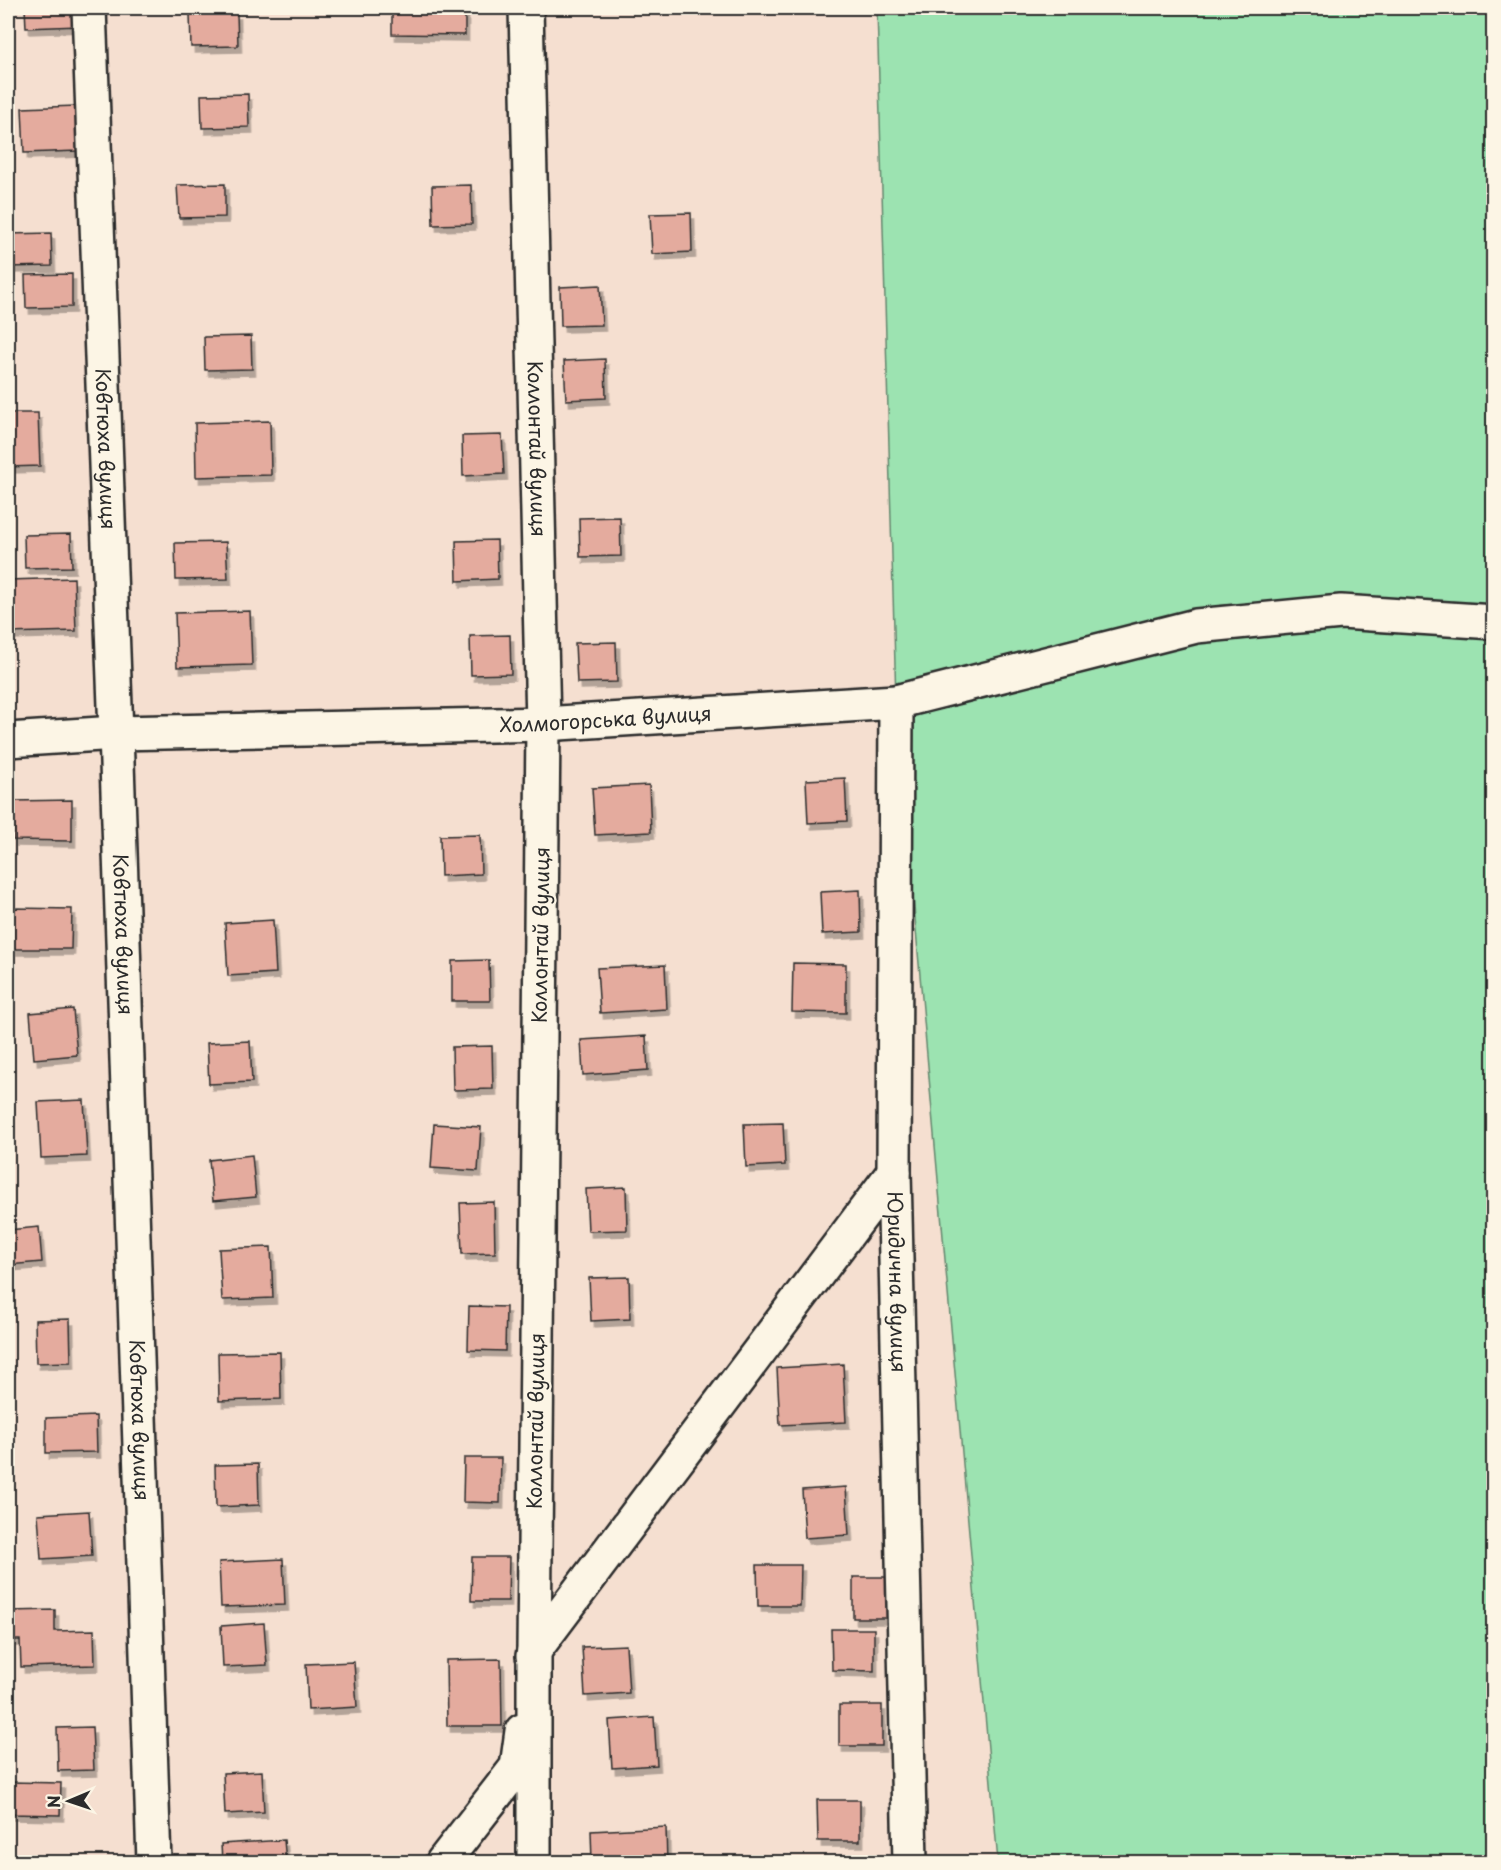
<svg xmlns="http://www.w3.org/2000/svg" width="1501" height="1870" font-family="'Playpen Sans',sans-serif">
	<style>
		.green { fill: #9ce3b1; stroke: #64876e; stroke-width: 1.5 }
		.building { fill: #e4ab9e; stroke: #2b2b2b; stroke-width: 1.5; filter: url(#shadow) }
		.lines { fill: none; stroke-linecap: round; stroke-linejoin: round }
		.minor-casing { stroke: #2b2b2b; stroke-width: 38 }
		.minor { stroke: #fcf5e5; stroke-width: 33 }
		.labels { text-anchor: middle; stroke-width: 4.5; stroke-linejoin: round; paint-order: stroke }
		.street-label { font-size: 20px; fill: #2b2b2b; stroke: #fcf5e5 }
	</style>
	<defs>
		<filter id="shadow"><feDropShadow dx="3.5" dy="6" stdDeviation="0" flood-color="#0004"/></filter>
	</defs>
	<rect width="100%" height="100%" fill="#f5dfd0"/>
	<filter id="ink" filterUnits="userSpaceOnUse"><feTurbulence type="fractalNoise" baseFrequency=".0167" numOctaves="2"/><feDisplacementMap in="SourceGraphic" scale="12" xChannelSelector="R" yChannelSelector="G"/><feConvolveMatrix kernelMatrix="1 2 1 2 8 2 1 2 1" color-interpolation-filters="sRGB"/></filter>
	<g filter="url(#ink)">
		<path class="green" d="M877,8H1493V1862H998L896,702Z"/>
		<path class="building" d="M25,8H80V26L26,28Z
			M392,8H465V35L392,34Z
			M237,13L238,46L191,47L190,14Z
			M248,94L249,127L202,128L201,95Z
			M76,106L78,151L24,153L22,108Z
			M225,184V217L179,218L177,185Z
			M471,185L472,224L433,225L432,186Z
			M691,213L692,252L652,254L650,214Z
			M51,233L52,266L8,267V234Z
			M72,274V307L26,308L25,275Z
			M600,285L602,325L561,326L560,287Z
			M251,336L252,369L205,370L204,337Z
			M605,359L606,398L566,400L564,361Z
			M8,413H38L40,466L8,467Z
			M270,421L271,475L196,477L195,423Z
			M502,435L504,474L463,476L462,436Z
			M620,517L621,556L580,557L579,518Z
			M71,534L72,567L25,568L24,535Z
			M497,540L498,579L457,581L456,541Z
			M226,542L228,579L176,580L175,543Z
			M74,578L76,631L8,633V580Z
			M250,611L252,665L177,667L175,613Z
			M510,635L511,674L471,675L470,636Z
			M616,642L617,682L577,683L575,643Z
			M845,778L847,821L808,823L806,780Z
			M649,785L651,832L595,835L592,788Z
			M72,800V841L13,840V801Z
			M480,835L481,874L441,876L440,836Z
			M860,890L861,932L822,934L820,892Z
			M13,908L72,909L71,949H13Z
			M273,920L276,973L228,976L225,923Z
			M489,960L490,1001H452V961Z
			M793,963L846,964V1013L792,1012Z
			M665,965L667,1009L600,1013L597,968Z
			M73,1009L77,1055L34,1059L30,1013Z
			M646,1036L648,1070L583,1075L581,1040Z
			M250,1041L252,1082L209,1084L207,1043Z
			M492,1046L493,1089L453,1090L452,1047Z
			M84,1100L87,1156L41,1158L38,1102Z
			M783,1123L785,1165L746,1167L744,1124Z
			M434,1124L481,1127L478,1171L431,1168Z
			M252,1155L256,1197L213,1201L209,1160Z
			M626,1187L627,1230L588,1231L586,1189Z
			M494,1202L495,1253L462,1254L460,1203Z
			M39,1227L42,1262L8,1265V1230Z
			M271,1247L273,1298L222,1300L219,1249Z
			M629,1277L630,1319L591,1321L589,1278Z
			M469,1306L506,1307L505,1351L468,1350Z
			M70,1319L71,1362L36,1363L35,1320Z
			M280,1352L281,1399L219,1401L218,1353Z
			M843,1364L846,1422L780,1425L777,1368Z
			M96,1416L97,1452L46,1453V1418Z
			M464,1458H501L500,1503L463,1502Z
			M258,1464L259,1505L216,1507L215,1465Z
			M846,1487L849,1535L805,1538L802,1490Z
			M89,1511L92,1556L41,1559L38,1514Z
			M472,1557H509L508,1601H471Z
			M283,1559L285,1605L221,1607L219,1562Z
			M757,1565H801L800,1606H758Z
			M853,1577H896V1618H853Z
			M55,1610V1631L94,1630L95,1665L21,1667L20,1640H8V1611Z
			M264,1623L267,1665L223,1667L221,1626Z
			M831,1629H874V1671L832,1670Z
			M626,1645L629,1693L585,1696L582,1647Z
			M501,1659L502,1726H447L446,1660Z
			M354,1662L357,1707L308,1710L306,1664Z
			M839,1705H882V1746H839Z
			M654,1717L657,1765L612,1768L609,1720Z
			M92,1727L94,1770L58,1771L57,1728Z
			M262,1771L264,1812L225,1814L223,1773Z
			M10,1782L61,1783L60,1815L10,1814Z
			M817,1800H860V1841H818Z
			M666,1827L667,1862H592L591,1831Z
			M284,1840L286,1862H222L221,1844Z"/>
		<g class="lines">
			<defs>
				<g id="minor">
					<path id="s1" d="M89,8L116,733L154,1862"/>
					<path id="s2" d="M526,8L543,724L534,1651V1862"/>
					<path id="s3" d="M896,702L894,1172L910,1862"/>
					<path id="s4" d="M8,740L116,733L543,724L896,702L1196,626L1341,612L1494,622"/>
					<path d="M533,1656L534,1651L894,1172"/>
					<path d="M443,1862L517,1767L522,1731"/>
				</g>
			</defs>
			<use href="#minor" class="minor-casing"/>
			<use href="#minor" class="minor"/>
		</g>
	</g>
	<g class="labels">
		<g class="street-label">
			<text dy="7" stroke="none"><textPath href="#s1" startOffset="441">Ковтюха вулиця</textPath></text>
			<text dy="7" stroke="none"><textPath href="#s2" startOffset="441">Коллонтай вулиця</textPath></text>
			<text dy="7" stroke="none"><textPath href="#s4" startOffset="598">Холмогорська вулиця</textPath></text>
			<text dy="7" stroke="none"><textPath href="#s1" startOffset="927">Ковтюха вулиця</textPath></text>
			<text transform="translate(541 935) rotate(-89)" y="7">Коллонтай вулиця</text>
			<text dy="7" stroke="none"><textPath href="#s3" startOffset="580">Юридична вулиця</textPath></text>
			<text dy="7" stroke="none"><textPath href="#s1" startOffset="1413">Ковтюха вулиця</textPath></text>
			<text transform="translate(536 1421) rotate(-89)" y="7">Коллонтай вулиця</text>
		</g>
	</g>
	<rect width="1501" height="1870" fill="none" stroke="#fcf5e5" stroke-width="30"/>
	<rect x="15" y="15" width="1471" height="1840" fill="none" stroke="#2b2b2b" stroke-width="2" filter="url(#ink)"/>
	<g transform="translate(69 1801) rotate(268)" stroke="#fcf5e5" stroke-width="4.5" paint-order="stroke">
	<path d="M0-4.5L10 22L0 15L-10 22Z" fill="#2b2b2b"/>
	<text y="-9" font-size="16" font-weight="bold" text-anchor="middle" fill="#2b2b2b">N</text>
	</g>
</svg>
